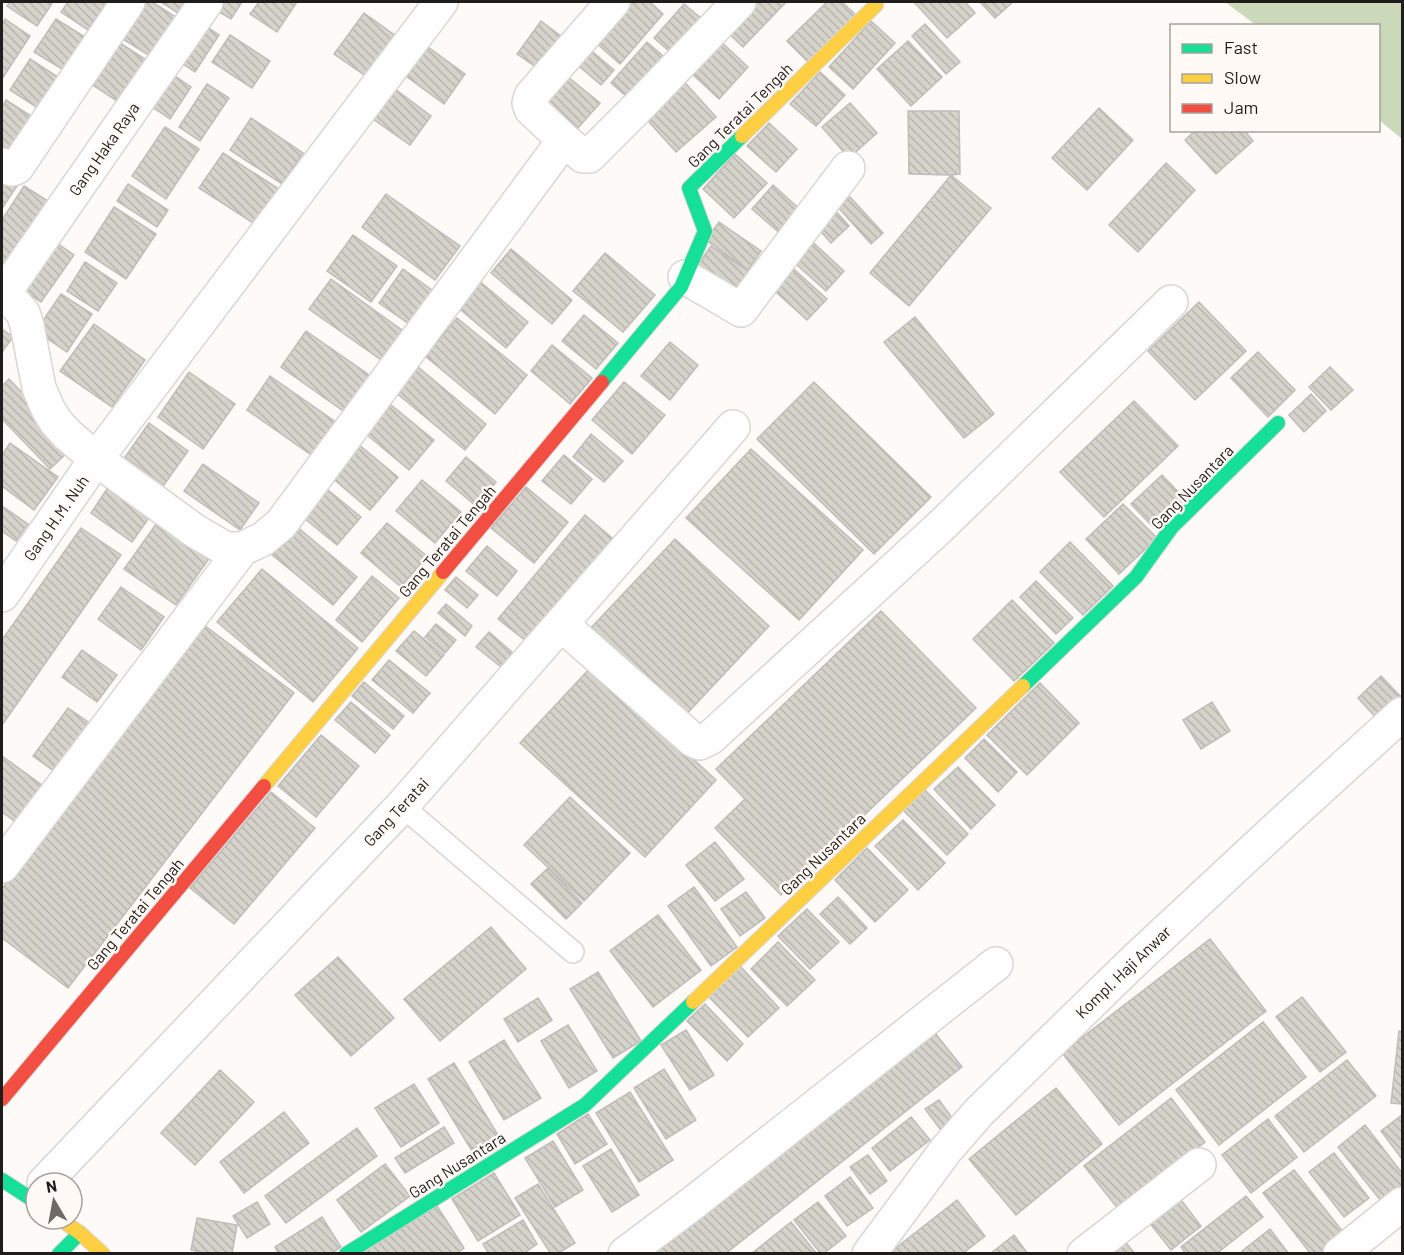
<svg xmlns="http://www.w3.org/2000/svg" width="1404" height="1255" font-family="Barlow,sans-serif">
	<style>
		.water { fill: #ccd8ba }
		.building { fill: url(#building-back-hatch); stroke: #bebdbb; stroke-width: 1.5 }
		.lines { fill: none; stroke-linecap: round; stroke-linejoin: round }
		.lane-casing { stroke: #d9d6d4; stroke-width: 24 }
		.street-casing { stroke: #d9d6d4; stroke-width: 36 }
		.fast-casing { stroke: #d9d6d4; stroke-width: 16 }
		.slow-casing { stroke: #d9d6d4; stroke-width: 16 }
		.jam-casing { stroke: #d9d6d4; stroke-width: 16 }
		.lane { stroke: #fffefe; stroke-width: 21 }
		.street { stroke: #fffefe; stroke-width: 33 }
		.fast { stroke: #16e098; stroke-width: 14 }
		.slow { stroke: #ffcf43; stroke-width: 14 }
		.jam { stroke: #f24e42; stroke-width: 14 }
		.labels { text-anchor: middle; stroke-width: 5; stroke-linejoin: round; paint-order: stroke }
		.street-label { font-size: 16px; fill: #1f1d1b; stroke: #fffaf6 }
	</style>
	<defs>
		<pattern id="building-back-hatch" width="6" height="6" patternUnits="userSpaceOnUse" patternTransform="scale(1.5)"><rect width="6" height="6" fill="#d6d3ca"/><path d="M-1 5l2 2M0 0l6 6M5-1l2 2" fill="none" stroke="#b7b5ad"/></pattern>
	</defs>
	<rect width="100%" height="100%" fill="#fdfaf8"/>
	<path class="water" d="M1225,2H1402V139L1379,120L1378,26L1256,25Z"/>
	<path class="building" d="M10,2H53L37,26L7,6Z
		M68,2H107L88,30L61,12Z
		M137,2H152L179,19L153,58L115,34Z
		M161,2H194L184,17Z
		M219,2H242L231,19L214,9Z
		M259,2H297L277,32L250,14Z
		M618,2H650L663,14L620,64L588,36Z
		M748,2H786L743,47L723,28Z
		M827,2H842L859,18L811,65L787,41Z
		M914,2H965L975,13L947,38Z
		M980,2H1013L995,18Z
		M684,4L707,23L677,58L654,38Z
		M364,13L400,39L370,79L334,54Z
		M5,19L30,36L2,79V25Z
		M56,19L88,39L67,72L34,52Z
		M198,21L219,35L195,72L174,58Z
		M541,21L562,37L539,69L517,54Z
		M871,21L895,43L853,89L829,67Z
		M925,24L960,62L946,74L912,36Z
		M230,35L270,61L252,88L212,62Z
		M109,36L148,61L120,103L82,78Z
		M716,37L748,67L719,99L687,69Z
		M908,41L942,77L911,106L877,69Z
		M647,42L670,62L634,103L611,83Z
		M428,47L465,74L444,104L406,76Z
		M587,47L614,70L601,85L574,62Z
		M30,59L64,81L44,112L10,90Z
		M166,70L191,87L170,119L145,102Z
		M562,72L600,103L578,128L541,97Z
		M820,72L845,95L816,126L790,104Z
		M679,76L716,117L676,152L640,112Z
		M207,84L229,98L200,141L179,127Z
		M395,89L431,116L410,145L373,119Z
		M6,100L37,120L2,158V107Z
		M850,103L877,133L849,158L822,127Z
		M1099,108L1133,140L1087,190L1052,158Z
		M908,111H959L960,174L951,175L909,174Z
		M251,118L303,153L282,184L230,150Z
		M769,123L797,149L776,172L747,146Z
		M165,127L199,149L166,199L132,176Z
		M1196,130H1244L1253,141L1216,174L1185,140Z
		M223,153L285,193L261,228L199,188Z
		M735,154L767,183L734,218L703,189Z
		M1166,163L1195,190L1138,252L1109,225Z
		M951,175L991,208L909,306L870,273Z
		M2,176L17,186L3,207L2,206Z
		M128,184L168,210L157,227L117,201Z
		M773,185L804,213L783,236L752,209Z
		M24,186L48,201L2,272V220Z
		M386,194L460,246L435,280L362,227Z
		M850,197L883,233L871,244L838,207Z
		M114,207L156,234L126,279L85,252Z
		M833,208L849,226L831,243L815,225Z
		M719,222L761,251L748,270L706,240Z
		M353,235L397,266L371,302L327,271Z
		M806,236L844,271L826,291L787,256Z
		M50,238L74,255L41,302L16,286Z
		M711,246L757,277L738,303L693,272Z
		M511,249L572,300L552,324L491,273Z
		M605,253L655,295L623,332L573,291Z
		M85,262L117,283L98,311L67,291Z
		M787,263L827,299L807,320L768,285Z
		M403,269L436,293L412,326L379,303Z
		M331,279L406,333L384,362L309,309Z
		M478,280L528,322L506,348L456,306Z
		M61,294L92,314L67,352L36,331Z
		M1199,302L1246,351L1195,400L1148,351Z
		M584,315L618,343L596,369L562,341Z
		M915,317L994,414L964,438L884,342Z
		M457,318L527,375L495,414L425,356Z
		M94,324L145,360L112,407L60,371Z
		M2,329L13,337L2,352Z
		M306,331L372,377L346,413L281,367Z
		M670,342L698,365L670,400L641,376Z
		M552,345L592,378L570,404L531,371Z
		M1258,352L1295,390L1268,417L1231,378Z
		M417,366L486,424L465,450L395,392Z
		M1330,367L1353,390L1331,410L1309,387Z
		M189,372L235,404L203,449L158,417Z
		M270,376L340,425L317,459L247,410Z
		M9,379L74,446L50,469L2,419V386Z
		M624,382L665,415L632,454L592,420Z
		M814,382L931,497L874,554L757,439Z
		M1311,394L1326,411L1304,432L1289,415Z
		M1134,401L1178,446L1104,517L1060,472Z
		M390,404L434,440L409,470L366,434Z
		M149,423L188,451L164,485L125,457Z
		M591,434L623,461L604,482L573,457Z
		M352,439L398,477L370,510L325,472Z
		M10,443L58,477L34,510L2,486V455Z
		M751,449L863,550L799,620L686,518Z
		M564,455L592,479L571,504L542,481Z
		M466,457L496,482L476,506L446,481Z
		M203,464L259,503L240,530L184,491Z
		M1162,475L1185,499L1154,528L1131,504Z
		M422,480L461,512L435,543L396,511Z
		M109,486L151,515L132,542L91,513Z
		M323,486L361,517L337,545L299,514Z
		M526,487L568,522L534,563L491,528Z
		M1123,504L1157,538L1119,574L1086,539Z
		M2,506L28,524L16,541L2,531Z
		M585,515L617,542L531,645L498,619Z
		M159,520L211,556L176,605L124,569Z
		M387,523L427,556L401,587L361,553Z
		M296,526L357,577L333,605L271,554Z
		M81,528L121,555L2,725V640Z
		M675,539L769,626L681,720L587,632Z
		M1070,542L1113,586L1083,615L1040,572Z
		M487,546L517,571L497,596L466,571Z
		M262,569L358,648L313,702L217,622Z
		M372,576L399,598L362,642L336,620Z
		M456,577L478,595L467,608L445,590Z
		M1036,581L1073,618L1056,634L1020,597Z
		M121,587L164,617L141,650L98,619Z
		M1012,600L1054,643L1014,681L973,639Z
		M446,604L472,626L465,636L438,613Z
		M881,611L976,708L781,895L715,828L745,799L716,769Z
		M436,624L456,640L445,653L425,637Z
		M204,625L294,693L68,988L2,938V889Z
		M414,631L444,655L426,676L396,651Z
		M489,632L513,653L501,667L476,647Z
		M82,650L117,675L97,702L62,677Z
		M389,660L430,693L413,713L372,680Z
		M592,666L716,780L645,857L520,743Z
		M1381,676L1402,698L1381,723L1358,698Z
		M364,682L404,716L393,729L352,696Z
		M1040,683L1079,723L1027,775L987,735Z
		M351,702L390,735L375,753L335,720Z
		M1212,702L1230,731L1201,749L1183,720Z
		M68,708L94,726L58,774L33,756Z
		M321,735L359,766L316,817L278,786Z
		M984,739L1017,772L998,792L965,758Z
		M2,756L50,791L23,827L2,812Z
		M958,767L995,805L971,829L934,789Z
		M925,790L968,834L947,855L903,810Z
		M271,792L315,828L234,924L190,888Z
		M570,797L630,853L584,901L524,845Z
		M903,820L945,863L918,890L875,846Z
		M715,842L744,879L715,901L686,865Z
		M867,848L908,890L875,922L835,880Z
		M548,868L582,903L566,919L531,884Z
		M694,887L737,947L711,966L668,906Z
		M746,892L765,918L740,936L721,909Z
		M838,897L867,928L850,944L820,914Z
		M807,909L839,942L810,969L778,936Z
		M658,915L701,970L653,1007L610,951Z
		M491,927L526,969L440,1041L404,999Z
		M1210,939L1266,1011L1119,1125L1062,1053Z
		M778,942L815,980L787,1006L751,969Z
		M338,957L394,1018L351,1056L295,995Z
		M740,966L779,1008L748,1037L708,996Z
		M598,972L641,1041L613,1058L570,989Z
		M1302,997L1346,1052L1320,1072L1276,1017Z
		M538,998L552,1020L518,1042L504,1019Z
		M705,1004L743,1044L727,1061L687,1021Z
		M1263,1022L1306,1077L1219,1145L1176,1090Z
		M568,1025L597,1071L569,1088L541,1041Z
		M931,1028L962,1067L725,1254H645Z
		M686,1030L714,1075L690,1090L661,1045Z
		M1399,1031L1402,1032V1104L1391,1103Z
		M504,1040L541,1098L504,1120L469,1062Z
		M1347,1060L1376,1096L1304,1152L1275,1116Z
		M454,1063L498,1135L472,1151L428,1079Z
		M664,1069L696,1120L666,1139L634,1088Z
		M220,1070L254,1102L195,1165L161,1133Z
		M414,1084L439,1123L401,1147L375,1108Z
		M1056,1088L1102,1144L1016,1215L969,1159Z
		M630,1092L673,1160L639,1182L596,1113Z
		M1171,1098L1205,1142L1119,1210L1084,1166Z
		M939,1100L956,1123L943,1133L925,1109Z
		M284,1112L309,1143L244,1193L220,1162Z
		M588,1114L607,1144L575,1164L557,1134Z
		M1402,1115V1159L1381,1131Z
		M911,1117L930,1140L890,1171L872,1148Z
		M1268,1119L1297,1157L1251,1193L1222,1155Z
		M1365,1125L1402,1173V1201L1389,1211L1338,1147Z
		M444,1127L454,1143L405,1173L395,1158Z
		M357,1128L377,1156L286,1223L265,1196Z
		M553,1141L583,1190L555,1207L525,1158Z
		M611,1149L639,1195L612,1212L583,1166Z
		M1334,1153L1369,1198L1344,1217L1309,1172Z
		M868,1155L887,1181L870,1194L850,1167Z
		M385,1164L410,1196L361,1232L337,1200Z
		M1294,1170L1350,1241L1334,1254H1311L1263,1193Z
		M494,1173L520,1215L478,1241L452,1199Z
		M850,1177L873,1208L847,1226L825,1196Z
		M538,1184L575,1243L557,1254H551L515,1198Z
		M1175,1192L1201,1226L1171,1250L1144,1216Z
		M1246,1196L1263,1217L1216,1254H1186L1181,1247Z
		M957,1200L985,1236L962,1254H894L892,1251Z
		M257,1202L270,1224L247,1238L233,1216Z
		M818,1202L846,1236L823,1254H821L794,1220Z
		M437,1206L464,1248L456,1254H360Z
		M322,1217L341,1247L330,1254H279L275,1247Z
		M197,1218L237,1225L232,1254H210L191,1250Z
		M523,1220L537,1244L523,1254H489L483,1244Z
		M791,1222L817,1254H751Z
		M1270,1229L1289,1254H1243L1242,1251Z
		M1014,1235L1028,1254H990Z
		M1120,1235L1135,1254H1096Z"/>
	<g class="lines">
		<defs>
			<path id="lane" d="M402,806L573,952"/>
			<path id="street" d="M564,140L583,156H589L643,102L739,2
				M2,165C8,168 11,171 17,167L128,2
				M685,277L741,310L848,168
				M2,294L16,305L23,313L27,325L39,388L48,409L56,422L68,435L96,459L195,531L226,549H242L263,539L281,524L564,140L531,109L529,103L531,96L613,2
				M2,296L206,2
				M2,595L96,459L441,2
				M562,625L693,740L700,743L710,738L940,527L1171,302
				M2,866L242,549
				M44,1183L402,806L733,427
				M625,1254L693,1203L996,964
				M869,1254L946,1150L979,1112L1134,961L1279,826L1402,714
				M1084,1254L1199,1165
				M1340,1254L1402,1204"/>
			<path id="fast" d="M602,382L681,287L705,231L689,188L742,136
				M1023,686L1136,577L1172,527L1278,423
				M2,1180L36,1202
				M59,1254L80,1233
				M346,1254L585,1105L693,1002"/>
			<path id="slow" d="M742,136L876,5
				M264,786L443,572
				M693,1002L1023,686
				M60,1219L80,1233L103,1254"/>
			<path id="jam" d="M443,572L602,382
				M2,1099L264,786"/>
		</defs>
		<use href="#lane" class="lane-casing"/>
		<use href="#street" class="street-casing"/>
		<use href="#fast" class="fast-casing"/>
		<use href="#slow" class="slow-casing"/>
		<use href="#jam" class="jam-casing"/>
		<use href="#lane" class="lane"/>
		<use href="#street" class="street"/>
		<use href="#fast" class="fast"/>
		<use href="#slow" class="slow"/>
		<use href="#jam" class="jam"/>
	</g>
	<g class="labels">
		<g class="street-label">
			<text transform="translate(740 115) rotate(-45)" y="6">Gang Teratai Tengah</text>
			<text transform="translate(104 149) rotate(-55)" y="6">Gang Haka Raya</text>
			<text transform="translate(1192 487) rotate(-46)" y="6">Gang Nusantara</text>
			<text transform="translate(56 518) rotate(-55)" y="6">Gang H.M. Nuh</text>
			<text transform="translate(447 541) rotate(-50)" y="6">Gang Teratai Tengah</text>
			<text transform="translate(396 812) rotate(-47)" y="6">Gang Teratai</text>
			<text transform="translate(823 854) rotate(-44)" y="6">Gang Nusantara</text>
			<text transform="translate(135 914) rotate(-50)" y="6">Gang Teratai Tengah</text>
			<text transform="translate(1123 972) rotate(-44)" y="6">Kompl. Haji Anwar</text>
			<text transform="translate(457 1165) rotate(-32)" y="6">Gang Nusantara</text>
		</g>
	</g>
	<rect width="1404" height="1255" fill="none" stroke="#1f1d1b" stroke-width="6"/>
	<rect x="1170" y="24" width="210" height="108" fill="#fffaf6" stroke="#a5a29e" stroke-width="1.5"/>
	<rect x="1182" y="44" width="30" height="9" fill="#16e098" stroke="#a5a29e" stroke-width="1.5"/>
	<text x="1224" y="54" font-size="18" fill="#1f1d1b">Fast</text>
	<rect x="1182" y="74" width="30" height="9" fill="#ffcf43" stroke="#a5a29e" stroke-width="1.5"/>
	<text x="1224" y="84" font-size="18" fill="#1f1d1b">Slow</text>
	<rect x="1182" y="104" width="30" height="9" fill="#f24e42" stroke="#a5a29e" stroke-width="1.5"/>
	<text x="1224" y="114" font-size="18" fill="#1f1d1b">Jam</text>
	<g transform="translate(54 1201) rotate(350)"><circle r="28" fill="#fffaf6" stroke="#a5a29e" stroke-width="1.5"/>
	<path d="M0-4.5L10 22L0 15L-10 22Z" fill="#6d6a68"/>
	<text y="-9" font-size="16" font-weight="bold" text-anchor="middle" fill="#1f1d1b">N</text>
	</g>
</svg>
